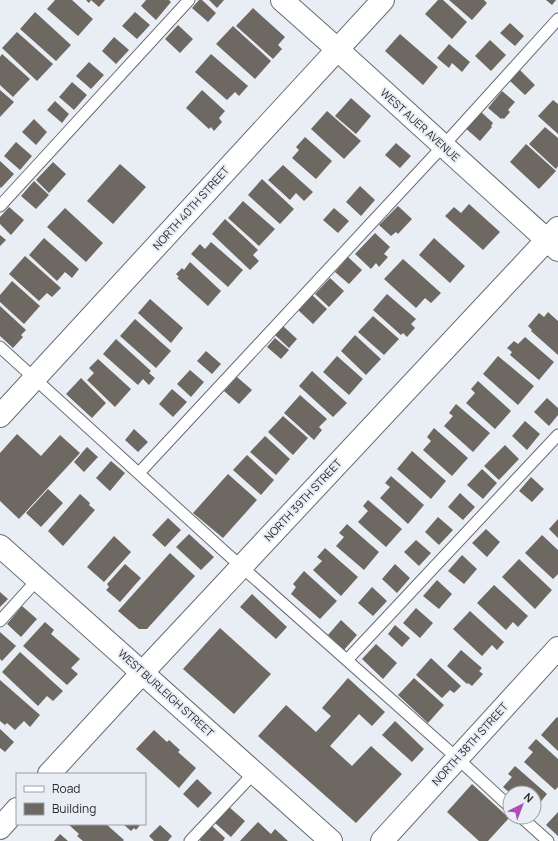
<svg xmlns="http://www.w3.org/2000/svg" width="558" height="841" font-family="Manrope,sans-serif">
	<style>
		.building { fill: #6d6862 }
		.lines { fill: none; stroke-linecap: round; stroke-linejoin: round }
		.lane-casing { stroke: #686c72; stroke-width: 13 }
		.street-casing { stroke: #686c72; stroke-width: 24 }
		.secondary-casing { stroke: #686c72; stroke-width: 24 }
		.lane { stroke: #fff; stroke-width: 11 }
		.street { stroke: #fff; stroke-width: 22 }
		.secondary { stroke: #fff; stroke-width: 22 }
		.labels { text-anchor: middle; stroke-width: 4; stroke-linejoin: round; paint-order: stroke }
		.street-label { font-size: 11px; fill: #292a2d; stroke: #e9eef5 }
	</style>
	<rect width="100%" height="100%" fill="#e9eef5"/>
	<path class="building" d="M55,0H72L93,19L78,36L47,9Z
		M86,0H105L99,7L91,0L89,3Z
		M146,0H169L171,2L156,20L141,6Z
		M199,0H202L216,13L208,22L192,8Z
		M209,0H224L217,8Z
		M438,0H443L467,22L452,39L425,14Z
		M449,0H484L487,3L472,20Z
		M546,0H556L552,5Z
		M253,8L285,37L278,45L282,49L273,59L236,26Z
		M35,12L71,45L56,61L20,29Z
		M135,12L150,25L137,39L122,26Z
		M510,23L524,36L515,46L500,33Z
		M178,25L193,39L180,53L165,39Z
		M233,26L271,61L255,79L216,44Z
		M17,32L53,64L37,81L2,48Z
		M400,34L438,67L423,85L385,51Z
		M114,37L129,50L116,64L102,51Z
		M490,40L506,55L491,71L475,56Z
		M449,44L470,62L462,72L452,63L449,68L437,58Z
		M2,54L30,79L13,97L0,85V57Z
		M211,54L248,86L239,96L235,92L227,100L195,72Z
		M89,62L104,75L91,89L76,76Z
		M520,70L535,85L525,95L510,81Z
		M72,82L87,95L74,110L59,97Z
		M0,90L14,102L0,117Z
		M202,90L225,111L219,118L222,122L214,131L211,127L209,129L186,108Z
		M502,91L515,102L508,110L510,112L504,119L502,118L501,119L488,108Z
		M351,98L371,116L356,134L335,116Z
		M553,100L558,104V134L538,116Z
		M55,101L69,114L62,123L47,110Z
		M479,110L493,123L491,126L492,127L480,141L463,126Z
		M327,111L361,141L344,159L311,129Z
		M34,119L47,132L36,145L22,132Z
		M545,127L558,138V166L556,169L529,144Z
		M305,137L332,161L316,179L292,158L299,150L296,147Z
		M16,142L32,156L20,170L4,156Z
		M396,143L411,156L400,168L385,155Z
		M526,144L556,171L539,189L510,162Z
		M0,161L14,174L1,188L0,187Z
		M53,162L66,174L49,193L36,180Z
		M120,164L146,187L113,224L87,201Z
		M283,165L313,192L304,201L296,193L290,200L268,180Z
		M262,179L294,209L280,224L248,195Z
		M34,181L49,195L36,209L21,196Z
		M360,186L375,200L361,216L346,202Z
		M243,201L275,229L259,246L228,218Z
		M469,204L500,232L483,250L445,216L454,207L461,213Z
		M398,206L412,219L398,234L396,232L391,236L379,225Z
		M9,207L24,220L11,235L0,224V217Z
		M65,208L103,243L86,262L47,227Z
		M334,208L349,221L338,233L323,220Z
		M225,219L258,250L253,255L259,261L250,270L212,234Z
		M375,233L390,247L384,254L388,257L379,267L376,263L371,269L355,254Z
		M0,235L6,240L0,246Z
		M44,238L79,269L72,278L65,272L57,281L29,255Z
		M434,238L465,266L450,283L419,255Z
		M211,242L243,270L228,287L191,254L200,244L205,249Z
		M25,256L61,288L52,297L47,293L39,301L9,274Z
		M348,257L362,270L349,284L335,272Z
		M403,259L441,293L431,303L425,298L416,308L384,279Z
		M190,262L221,291L208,306L177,278L179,277L176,274L182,268L184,270Z
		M330,278L344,291L329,307L315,294Z
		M12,281L40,306L24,324L0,302V295Z
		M387,294L416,319L411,324L415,328L407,337L403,333L401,335L373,310Z
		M312,295L327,309L313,324L298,310Z
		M150,299L183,328L171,343L138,313Z
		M0,306L26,330L21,335L23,337L13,348L0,336Z
		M548,312L558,321V355L531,331L532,330L528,326L539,313L544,317Z
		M373,316L399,339L384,355L358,332Z
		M135,319L171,351L156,368L120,336Z
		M283,326L297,339L289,348L275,335Z
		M355,335L381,359L366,375L341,351Z
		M525,337L554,362L539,380L510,355L512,352L507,348L514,341L518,344Z
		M275,338L289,350L281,359L267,347Z
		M116,339L151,371L149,373L155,378L149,385L143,379L138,385L103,354Z
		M206,351L221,364L212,374L197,361Z
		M337,356L363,379L349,395L323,372Z
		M498,356L534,386L518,405L483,374Z
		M98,359L131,389L115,407L87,380L94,373L89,368Z
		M190,370L204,382L191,397L177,384Z
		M312,371L347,403L333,417L299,386Z
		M237,377L252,390L239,404L224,391Z
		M81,378L106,403L92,418L66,394Z
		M478,381L511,411L495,429L466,403L475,393L471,389Z
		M172,389L187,402L173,417L159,404Z
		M300,395L327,419L319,427L322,430L314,440L284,413Z
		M547,398L558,408V415L549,426L534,412Z
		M456,404L490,433L473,452L444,426L453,416L449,413Z
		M283,416L308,438L293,455L268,432Z
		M525,421L540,434L527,450L512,436Z
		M434,428L468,458L452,476L423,450L431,441L427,437Z
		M134,429L148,442L138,452L125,440Z
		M17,434L41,456L60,435L80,453L19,519L0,501V453Z
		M265,436L290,459L276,475L250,452Z
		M505,445L519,459L499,480L484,466Z
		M87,447L98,457L84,472L74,462Z
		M412,451L446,481L431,499L397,469Z
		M247,455L274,480L261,495L233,470Z
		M111,461L125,473L110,491L96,478Z
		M482,469L497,483L483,499L467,485Z
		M228,474L257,500L223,538L193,513Z
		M391,476L424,505L408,524L380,498L390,487L385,483Z
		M531,477L544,489L532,502L519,491Z
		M48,489L63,503L41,527L26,513Z
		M460,493L475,507L463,520L448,507Z
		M80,494L90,503L89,505L95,510L63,546L48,531Z
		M368,500L402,529L386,547L358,522L368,511L363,506Z
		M438,517L453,530L439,545L425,532Z
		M168,518L181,530L165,547L152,535Z
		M558,519V538L549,529Z
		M347,524L379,552L364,570L336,546L344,537L339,533Z
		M486,529L500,542L487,557L472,543Z
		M189,534L214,557L201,570L176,547Z
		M542,535L558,550V574L553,579L525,553Z
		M114,536L131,552L104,582L87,567Z
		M416,540L431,553L419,566L404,552Z
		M325,548L358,577L341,596L313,570L322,561L317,557Z
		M170,553L195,576L147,629H139L118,611Z
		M462,555L477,569L464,584L448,571Z
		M519,559L552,590L535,609L502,577Z
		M125,564L141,578L120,602L106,590L109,587L107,584Z
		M395,564L410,578L397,593L382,579Z
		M304,571L337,601L320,619L291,594L296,587L293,584Z
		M437,580L452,594L439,609L423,596Z
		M494,585L528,616L518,627L513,622L506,630L477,603Z
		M372,587L387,601L373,616L358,603Z
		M0,592L8,599L0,607Z
		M252,594L287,627L276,639L240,607Z
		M22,606L37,619L21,637L7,624Z
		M416,608L433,623L420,638L403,623Z
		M470,611L504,642L497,650L492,645L482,656L453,629Z
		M341,620L357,635L344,650L328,635Z
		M45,622L54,630L51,634L80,659L71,668L78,674L67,685L23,646Z
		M395,625L410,638L402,647L388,634Z
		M220,628L271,674L234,714L183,669Z
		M0,632L16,646L2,661L0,659Z
		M376,644L397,663L383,679L362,659Z
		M461,650L482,668L479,671L483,674L472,686L468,683L467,684L447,666Z
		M20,652L63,691L53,701L47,696L38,706L2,672Z
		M431,658L461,686L454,693L450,690L442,698L416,675Z
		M348,678L385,712L372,726L359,714L330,746L352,766L371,746L402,774L356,823L258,736L286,705L316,732L331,716L322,708Z
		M414,678L444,705L428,723L398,695Z
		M0,680L40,715L30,727L24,721L15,730L7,723L5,725L0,721Z
		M557,717L558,718V751L541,735Z
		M395,721L424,749L412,762L382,735Z
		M0,729L14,742L5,752L0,748Z
		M154,730L167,742L169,740L180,750L178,752L196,768L179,788L136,749Z
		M536,739L558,759V787L555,790L524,762L533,752L528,748Z
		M515,766L547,794L534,810V793H510L503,787L512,777L508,774Z
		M197,779L212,793L198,808L183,794Z
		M472,784L509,818L488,841H479L447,812Z
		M229,807L245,821L231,837L215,823Z
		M558,812V836L546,825Z
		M258,822L271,834L275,829L288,841H240Z
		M68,824H106L124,840L123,841H83L77,836L79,834Z
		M123,824H139L140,825L136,830L134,828L131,831Z
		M160,825L172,836L168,841H154L149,836Z
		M211,825L225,838L223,841H201L198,839Z
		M60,834L68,841H54Z"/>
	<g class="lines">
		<defs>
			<path id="lane" d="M0,206L189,0
				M0,347L225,552L457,758L510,807
				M139,473L443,146L558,19
				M0,621L38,579
				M347,660L558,435
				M521,817L548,841
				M190,841L255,772"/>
			<path id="street" d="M282,0L337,49L558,250
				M0,416L383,0
				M49,774L142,673L558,228
				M0,828L17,809
				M382,841L558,648"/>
			<path id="secondary" d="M0,546L331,841"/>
		</defs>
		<use href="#lane" class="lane-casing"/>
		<use href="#street" class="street-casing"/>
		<use href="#secondary" class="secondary-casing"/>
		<use href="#lane" class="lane"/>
		<use href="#street" class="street"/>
		<use href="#secondary" class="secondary"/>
	</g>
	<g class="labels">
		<g class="street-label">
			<text transform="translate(420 125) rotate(42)" y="4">WEST AUER AVENUE</text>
			<text transform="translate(191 208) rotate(-48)" y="4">NORTH 40TH STREET</text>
			<text transform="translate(303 500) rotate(-47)" y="4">NORTH 39TH STREET</text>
			<text transform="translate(166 693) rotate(42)" y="4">WEST BURLEIGH STREET</text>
			<text transform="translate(470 744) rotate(-48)" y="4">NORTH 38TH STREET</text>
		</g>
	</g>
	<rect x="16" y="773" width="130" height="52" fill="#e9eef5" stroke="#9ca0a5"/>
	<rect x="24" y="786" width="20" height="6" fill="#ffffff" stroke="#9ca0a5"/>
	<text x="52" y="793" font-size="12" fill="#292a2d">Road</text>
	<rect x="24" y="803" width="20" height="12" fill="#6d6862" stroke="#9ca0a5"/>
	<text x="52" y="813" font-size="12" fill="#292a2d">Building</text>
	<g transform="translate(522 805) rotate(42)"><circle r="19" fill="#e9eef5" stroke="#9ca0a5"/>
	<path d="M0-3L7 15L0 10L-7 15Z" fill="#ae4db5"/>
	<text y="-6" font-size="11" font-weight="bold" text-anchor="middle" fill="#292a2d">N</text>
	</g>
</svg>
